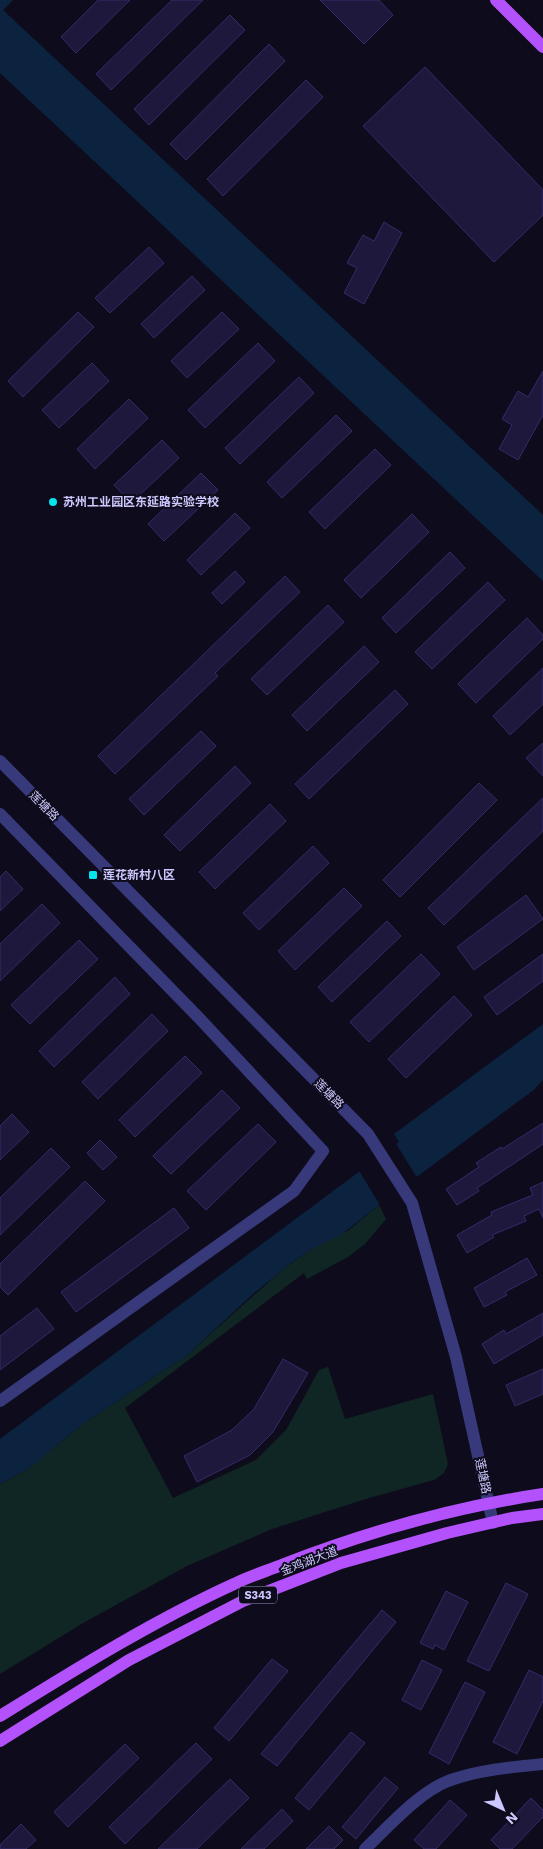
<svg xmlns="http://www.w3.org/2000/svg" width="543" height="1849" font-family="'Work Sans','Noto Sans SC',sans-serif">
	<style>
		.green { fill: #0f2624 }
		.water { fill: #0c2340 }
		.pier { fill: #0e0c1c }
		.building { fill: #1e183d; stroke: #342b69 }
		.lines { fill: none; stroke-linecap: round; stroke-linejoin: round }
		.minor { stroke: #37397b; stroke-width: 12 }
		.major { stroke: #b352fc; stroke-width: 12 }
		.poi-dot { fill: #05e3ed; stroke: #0e0c1c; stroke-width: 2 }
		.labels { text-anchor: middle; stroke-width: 4; stroke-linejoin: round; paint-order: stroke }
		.shield { fill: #0e0c1c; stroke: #9390ba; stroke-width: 1 }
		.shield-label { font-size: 11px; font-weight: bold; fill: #ccc8fe }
		.poi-label { font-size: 12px; font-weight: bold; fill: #ccc8fe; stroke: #0e0c1c; text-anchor: start }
		.street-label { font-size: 12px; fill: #ccc8fe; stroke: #0e0c1c }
	</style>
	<rect width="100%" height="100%" fill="#0e0c1c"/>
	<path class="green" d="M379,1205L386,1219L365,1244L348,1257L307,1279L304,1273L125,1408L173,1498L256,1460L286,1430L319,1370L328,1367L345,1419L433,1394L448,1464L444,1473L434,1480L369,1498L272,1529L187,1566L83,1623L0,1674V1484L28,1469L84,1423L186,1356L281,1271L308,1251L349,1230Z"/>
	<path class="water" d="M0,0H13L3,10L543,515V581L0,73Z
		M543,1024V1080L535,1088V1089L379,1205L342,1234L308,1251L290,1264L252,1295L186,1356L84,1423L28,1469L0,1484V1439L399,1142L394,1134Z"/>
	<path class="pier" d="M395,1142L418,1179L381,1207L358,1169Z"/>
	<path class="building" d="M98,0H130L76,53L61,37Z
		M172,0H203L111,90L96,74Z
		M320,0H379L393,15L364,44Z
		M230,15L245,30L149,125L134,109Z
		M269,44L285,61L186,160L170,144Z
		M425,67L543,190V215L494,262L363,126Z
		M306,80L323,97L223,196L207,179Z
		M384,222L402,233L364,304L344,293L357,268L347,263L363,235L374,241Z
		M149,247L164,263L110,313L95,298Z
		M192,276L205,290L154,338L141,324Z
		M78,312L94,327L23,397L8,381Z
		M222,312L239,329L187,378L171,361Z
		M258,343L275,361L205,428L188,410Z
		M92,363L109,381L59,428L42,410Z
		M543,371V415L518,460L499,449L512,425L502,419L518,391L528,397Z
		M299,377L314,393L240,464L225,448Z
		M129,399L148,418L95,469L77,449Z
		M336,415L352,431L282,498L267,482Z
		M162,440L179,458L131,503L114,485Z
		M375,449L391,465L325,529L309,512Z
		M201,473L218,490L164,541L148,524Z
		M235,513L250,528L201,575L187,560Z
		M412,514L429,532L361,598L344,580Z
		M450,552L465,568L396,633L382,618Z
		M235,571L245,582L222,604L212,593Z
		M285,576L300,592L215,673L218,676L115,774L98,756Z
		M488,582L505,600L432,669L415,652Z
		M328,605L344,622L267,695L251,679Z
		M527,618L543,635V639L476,703L458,684Z
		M364,646L379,662L307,731L292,715Z
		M543,668V704L510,735L493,716Z
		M395,690L408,704L309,799L295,784Z
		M201,731L216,746L144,815L129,799Z
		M543,743V776L526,758Z
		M235,766L251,783L180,851L164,835Z
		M479,783L497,800L400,897L383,880Z
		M543,798V831L444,925L428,908Z
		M270,804L286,821L215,889L199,872Z
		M313,846L329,863L259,930L243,913Z
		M6,871L23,889L0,911V877Z
		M344,888L362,906L295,970L278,951Z
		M526,895L543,919L474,970L457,947Z
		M42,904L60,923L0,981V944Z
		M387,921L401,936L332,1002L318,987Z
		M79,940L98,959L30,1024L11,1005Z
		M421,954L440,974L369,1042L350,1022Z
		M543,954V981L497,1015L484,997Z
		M115,977L130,994L54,1067L39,1051Z
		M454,996L472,1015L406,1078L388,1059Z
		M152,1014L168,1031L98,1099L82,1082Z
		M185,1056L202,1073L135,1137L119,1120Z
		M222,1090L240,1108L171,1174L153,1156Z
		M12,1114L29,1132L0,1160V1126Z
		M543,1123V1144L477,1188L479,1191L457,1205L446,1189L479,1167L476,1163L501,1147L502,1149Z
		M258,1124L276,1142L206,1210L187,1191Z
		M100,1140L117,1157L103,1170L87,1153Z
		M51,1148L70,1167L0,1235V1198Z
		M85,1181L105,1201L8,1295L0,1287V1264Z
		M543,1182V1218L539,1209L524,1216L526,1221L492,1235L494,1237L467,1253L457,1235L492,1215L491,1212L533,1195L530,1188Z
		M174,1208L189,1228L76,1312L61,1292Z
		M527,1258L537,1275L505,1292L507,1295L484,1307L474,1288Z
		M37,1308L54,1329L0,1370V1336Z
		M543,1313V1335L494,1364L482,1344L504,1330L506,1334Z
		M283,1359L308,1373L273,1432L250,1455L197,1482L184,1456L232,1430L254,1409Z
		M543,1369V1394L515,1406L506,1385Z
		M506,1583L528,1594L489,1671L467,1661Z
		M446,1591L468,1602L444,1650L435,1645L433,1649L420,1643Z
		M382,1610L396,1622L277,1766L261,1754Z
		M272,1659L288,1671L229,1741L214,1728Z
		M422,1660L442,1670L421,1710L402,1700Z
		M529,1670L543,1677V1701L517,1754L493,1742Z
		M465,1682L485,1692L449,1764L429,1753Z
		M351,1732L365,1743L309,1810L295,1798Z
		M196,1743L212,1759L125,1844L109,1827Z
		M125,1744L139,1758L68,1827L54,1812Z
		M385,1777L398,1788L356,1839L342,1827Z
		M230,1779L249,1798L197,1849H158Z
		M531,1798L543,1810V1817L512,1849H500L491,1840Z
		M450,1800L467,1815L436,1849H424L414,1840Z
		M282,1809L293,1821L264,1849H241Z
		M21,1824L36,1840L26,1849H0V1845Z
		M329,1826L343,1840L334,1849H306Z"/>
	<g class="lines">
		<path class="minor" d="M0,761L368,1134L412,1203L456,1357L493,1523
			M0,814L200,1019L323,1151L294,1191L0,1401
			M365,1849C388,1827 418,1793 448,1781C478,1770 511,1767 543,1764"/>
		<path class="major" d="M496,0L543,47
			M0,1716C76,1669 153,1621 234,1584C250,1576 267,1571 284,1564C367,1532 455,1507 543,1494
			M0,1741L129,1660L243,1601L341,1563L447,1533L512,1518L543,1514"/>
	</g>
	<g class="poi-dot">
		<circle cx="53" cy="502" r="5"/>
		<rect x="88" y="870" width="10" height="10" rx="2.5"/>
	</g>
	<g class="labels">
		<rect class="shield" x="239" y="1586.5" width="38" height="17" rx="4"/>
		<g class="shield-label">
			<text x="258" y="1599">S343</text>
		</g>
		<g class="poi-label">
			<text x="63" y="506">苏州工业园区东延路实验学校</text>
			<text x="103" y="879">莲花新村八区</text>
		</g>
		<g class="street-label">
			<text transform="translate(44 806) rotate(45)" y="4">莲塘路</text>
			<text transform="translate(329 1094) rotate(45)" y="4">莲塘路</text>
			<text transform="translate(483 1476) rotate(78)" y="4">莲塘路</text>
			<text transform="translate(309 1561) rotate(-21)" y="4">金鸡湖大道</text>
		</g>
	</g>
	<g transform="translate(503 1809) rotate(136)" stroke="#0e0c1c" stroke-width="4" paint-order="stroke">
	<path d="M0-4L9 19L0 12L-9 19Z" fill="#ccc8fe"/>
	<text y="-8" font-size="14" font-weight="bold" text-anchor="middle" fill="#ccc8fe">N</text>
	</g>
</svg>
